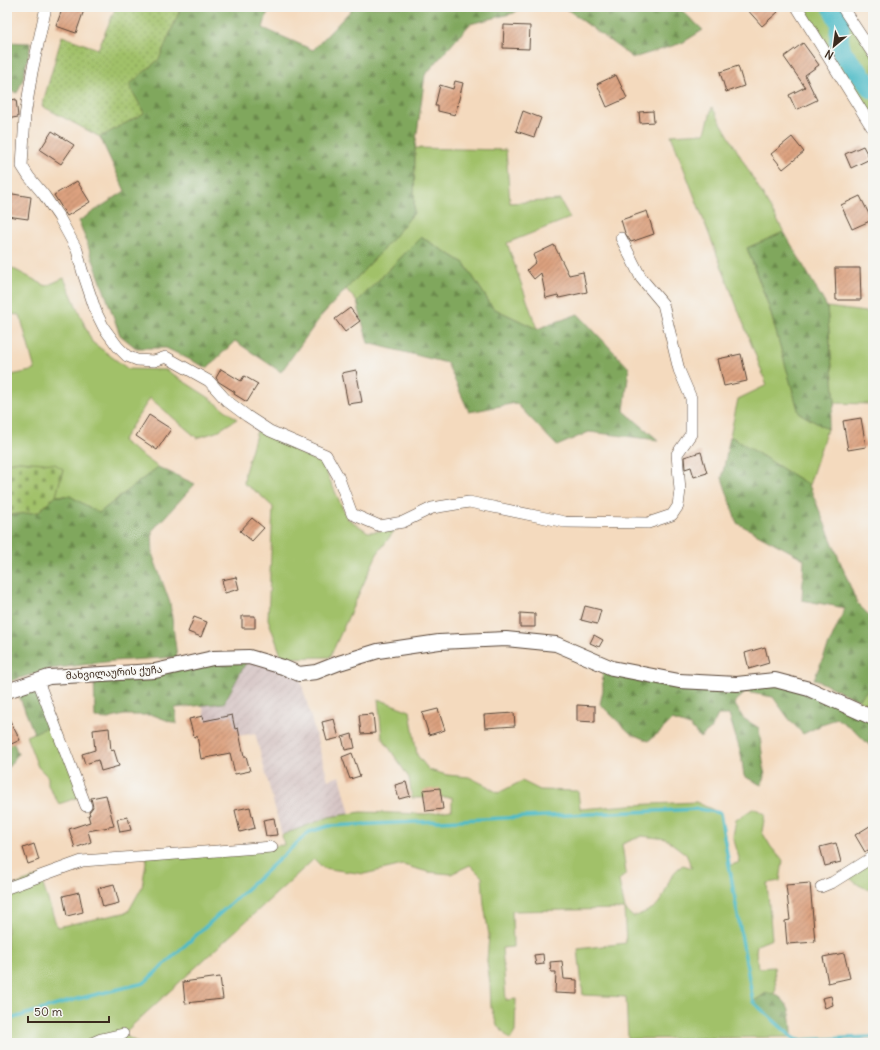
<svg xmlns="http://www.w3.org/2000/svg" width="880" height="1050" font-family="Delius,'Noto Sans Georgian',sans-serif">
	<style>
		.industrial { fill: url(#industrial-furrows) }
		.grass { fill: #a1c169; stroke: #6e7644; fill-rule: evenodd }
		.forest { fill: url(#forest-firs); stroke: #5e683e }
		.cemetery { fill: url(#cemetery-stones); stroke: #6e7644 }
		.garden { fill: url(#garden-dots); stroke: #6e7644 }
		.lines { fill: none; stroke-linecap: round; stroke-linejoin: round }
		.stream { stroke: #4ebbc7; stroke-width: 3.5 }
		.river { stroke: #4ebbc7; stroke-width: 20 }
		.building { fill: url(#building-hatch) }
		.minor-casing { stroke: #574436; stroke-width: 12 }
		.tertiary-casing { stroke: #574436; stroke-width: 16 }
		.minor { stroke: #fff; stroke-width: 11 }
		.tertiary { stroke: #fff; stroke-width: 14 }
		.labels { text-anchor: middle; stroke-width: 3.5; stroke-linejoin: round; paint-order: stroke }
		.street-label { font-size: 10px; fill: #3b2a1e; stroke: #f6f6f2 }
	</style>
	<defs>
		<pattern id="industrial-furrows" width="10" height="10" patternUnits="userSpaceOnUse"><rect width="10" height="10" fill="#d2bfbf"/><path d="M-1 1l2-2M0 10L10 0M9 11l2-2" fill="none" stroke="#b5a4a4"/></pattern>
		<pattern id="forest-firs" width="22" height="20" patternUnits="userSpaceOnUse"><rect width="22" height="20" fill="#80a75d"/><path d="M5 1l3.5 6h-7zM16 11l3.5 6h-7z" fill="#6a884c"/></pattern>
		<pattern id="cemetery-stones" width="16" height="16" patternUnits="userSpaceOnUse"><rect width="16" height="16" fill="#a1c169"/><path d="M2 7V4a2 2 0 0 1 4 0v3zM10 15v-3a2 2 0 0 1 4 0v3z" fill="#849d56"/></pattern>
		<pattern id="garden-dots" width="8" height="8" patternUnits="userSpaceOnUse"><rect width="8" height="8" fill="#a1c169"/><path d="M2 2h.1M6 6h.1" fill="none" stroke="#849d56" stroke-width="1.8" stroke-linecap="round"/></pattern>
		<pattern id="building-hatch" width="6" height="6" patternUnits="userSpaceOnUse"><rect width="6" height="6" fill="#dca17f"/><path d="M-1 1l2-2M0 6l6-6M5 7l2-2" fill="none" stroke="#b48367"/></pattern>
	</defs>
	<rect width="100%" height="100%" fill="#f6f6f2"/>
	<filter id="ink" filterUnits="userSpaceOnUse"><feTurbulence type="fractalNoise" baseFrequency=".025" numOctaves="2"/><feDisplacementMap in="SourceGraphic" scale="8" xChannelSelector="R" yChannelSelector="G"/><feConvolveMatrix kernelMatrix="1 2 1 2 8 2 1 2 1" color-interpolation-filters="sRGB"/></filter>
	<filter id="wash" filterUnits="userSpaceOnUse"><feTurbulence type="fractalNoise" baseFrequency=".012" numOctaves="4" result="noise"/><feDisplacementMap in="SourceGraphic" scale="16" xChannelSelector="R" yChannelSelector="G"/><feGaussianBlur stdDeviation="0.9" result="paint"/><feColorMatrix in="noise" values="0 0 0 0 0 0 0 0 0 0 0 0 0 0 0 0 0 1.4 0 .05"/><feComposite in="paint" operator="in"/></filter>
	<g filter="url(#wash)">
		<rect width="100%" height="100%" fill="#f4dabe"/>
		<path class="industrial" d="M249,657L299,674L328,780L340,776L350,814L329,817L282,835L255,733L211,741L202,704L224,703Z"/>
		<path class="grass" d="M797,7H842L873,54V129Z
			M712,107L784,232L747,248L769,307L799,412L827,429L809,485L730,436L738,399L767,385L671,135L705,133Z
			M415,148L506,150L510,203L560,200L570,218L507,243L537,329L493,308L464,263L421,237L357,302L346,289L379,254L414,213Z
			M7,261L8,266L46,286L64,278L92,342L128,369L166,370L208,397L237,419L216,432L197,438L150,398L122,441L158,467L99,513L70,496H56L63,469L20,461L7,463V376L35,370L20,315L7,314Z
			M827,307L873,313V411L869,404L835,403Z
			M257,431L323,465L347,518L368,532L395,530L377,554L330,657L282,658L268,619L273,507L258,493L244,484L245,472Z
			M873,684V707L858,700Z
			M378,699L410,711L417,755L429,770L447,775L469,777L485,785L498,793L522,781L540,790L578,791L580,809L630,805L696,802L720,813L729,866L740,862L733,836L736,820L754,808L765,814L762,832L771,847L783,861L780,881L767,883L772,939L757,945L756,952L758,968L774,967L776,989L774,994L766,993L753,1002L792,1037L628,1039L626,997L583,995L578,949L626,943L624,909L512,911L513,947L502,948L506,1000L516,999L515,1032L510,1040L497,1025L491,1008L490,983L487,961L489,935L484,905L482,877L470,865L451,874L428,872L403,865L364,874L323,868L314,859L123,1034L138,1043H7V888L40,876L57,927L128,912L142,887L147,856L284,845L282,835L329,817L361,812L426,814L452,810V797L412,798L409,778L382,737ZM642,836L666,839L686,854L692,868L683,865C666,876 670,887 660,901C655,910 642,913 633,917L625,909L619,881L626,873L622,844Z
			M54,724L82,796L59,804L48,785V777L38,767L26,736Z
			M873,857V889C861,889 854,882 846,874Z"/>
		<path class="forest" d="M181,7H269L263,28L313,50L354,7H522L514,13L470,24L425,75L415,148L414,213L379,254L322,315L281,372L235,341L207,368L166,348H136L120,335L79,221L125,191L100,137L144,113L129,85L159,59Z
			M564,7H678L703,30L682,43L633,58Z
			M7,42L31,43L23,79L17,93L7,90Z
			M784,232L827,307L835,403L827,429L799,413L769,307L747,248Z
			M421,237L464,263L493,308L537,329L578,314L629,368L624,411L658,440L589,432L557,446L516,403L469,412L447,363L368,343L357,302Z
			M730,436L809,485L857,603L873,619V684L858,700L814,679L845,608L802,600L804,559L737,523L722,478Z
			M158,467L195,484L152,531L153,556L170,603L177,657L113,661L50,669L7,682V515L38,512L56,496H70L99,513Z
			M249,657L224,703L175,708L177,724L153,715H124L108,719L95,718L94,674Z
			M602,664L679,681L775,680L873,718V749L854,730L836,718L803,734L789,719L773,697L746,692L734,703L743,718L759,728L765,777L761,785L744,776L741,754L729,715H718L711,729L700,738L690,726L672,720L660,732L648,741L630,733L600,704L603,690Z
			M38,681L54,724L34,733L16,688Z
			M13,741L18,754L7,769V743Z
			M766,993C790,994 792,1017 792,1037L753,1002Z"/>
		<path class="cemetery" d="M20,461L55,464L63,469L56,496L38,512L7,515V463Z"/>
		<path class="garden" d="M116,7H181L159,59L129,85L144,113L100,137L42,106L62,36L98,49Z"/>
		<g class="lines">
			<path class="stream" d="M7,1020L77,999L144,983L309,832L329,826L699,809L720,813L753,1002L792,1037L798,1040L873,1037"/>
			<path class="river" d="M832,7L840,23L839,41L842,53L873,89"/>
		</g>
		<g id="blocks">
			<path class="building" d="M63,7H75L84,10L76,33L56,26Z
				M745,7H774L778,12L762,26Z
				M504,25L530,26L529,49L503,48Z
				M803,43L819,65L805,75L817,100L796,110L789,95L805,87L784,57Z
				M738,66L744,86L726,92L720,72Z
				M616,75L627,98L607,107L597,84Z
				M455,81L463,83L455,115L438,111V106H435L440,85L453,89Z
				M16,99L18,117L7,119V101Z
				M523,111L541,118L534,137L516,131Z
				M653,111L654,122L640,123L639,112Z
				M52,131L74,145L61,164L40,150Z
				M792,137L804,152L783,169L771,154Z
				M863,146L870,159L851,168L845,154Z
				M77,181L90,202L67,216L54,195Z
				M7,193L31,197L28,219L7,216Z
				M860,196L872,220L852,229L841,205Z
				M647,211L654,234L631,242L625,233L621,220Z
				M554,245L569,275L583,272L587,292L559,298L558,295L546,298L541,273L534,279L527,270L536,262L533,255Z
				M835,268H860L861,300H836Z
				M350,308L360,321L345,332L335,319Z
				M741,354L747,381L724,386L718,359Z
				M221,369L241,381L244,376L258,384L247,402L234,394L235,392L219,382L216,378Z
				M356,370L362,402L348,404L342,373Z
				M149,415L171,429L157,450L136,436Z
				M861,418L866,447L848,450L843,421Z
				M701,452L707,473L694,477L691,467L685,469L684,457Z
				M252,518L264,528L252,541L240,531Z
				M236,577L239,589L225,593L222,580Z
				M585,606L601,610L597,624L581,620Z
				M520,613L535,614V627H520Z
				M242,616H255V628H242Z
				M194,617L207,622L201,637L188,632Z
				M594,635L603,640L599,647L590,643Z
				M765,647L769,663L749,669L745,653Z
				M577,705L595,706V722L577,721Z
				M438,709L445,730L429,735L422,713Z
				M514,713L515,726L485,728L484,715Z
				M373,714L375,733L361,734L359,715Z
				M7,715L20,740L7,746Z
				M232,715L235,729L238,728L244,756H246L250,771L235,774L230,753L201,759L197,736L194,737L189,719L203,716L204,721Z
				M334,719L339,738L327,741L322,722Z
				M109,728L111,751L114,750L119,766L101,771L98,760L85,764L82,754L95,750L93,730Z
				M352,734L355,748L345,750L342,737Z
				M352,753L360,776L350,779L342,757Z
				M406,782L410,796L399,799L395,785Z
				M440,788L443,809L426,811L423,790Z
				M106,795L114,826L88,831L91,842L75,848L69,829L90,822L88,815H90L89,812L93,807L91,798Z
				M250,807L255,828L240,832L235,810Z
				M128,817L131,830L120,832L117,819Z
				M274,818L277,835L266,836L263,820Z
				M873,824V847L865,852L855,835Z
				M836,843L841,862L825,866L820,847Z
				M34,844L39,860L28,864L23,848Z
				M810,883L815,942L787,944L785,921L790,920L786,885Z
				M114,884L119,903L103,907L98,888Z
				M79,892L83,912L67,916L63,896Z
				M844,953L850,978L828,983L823,957Z
				M543,954L544,964L536,965L534,955Z
				M562,961L564,979L577,980V994L555,993L556,972H551L550,962Z
				M220,977L223,999L185,1003L183,982Z
				M831,996L833,1005L825,1008L822,998Z"/>
		</g>
	</g>
	<g filter="url(#ink)">
		<use href="#blocks" fill-opacity="0" stroke="#574436" stroke-width="1"/>
		<g class="lines">
			<defs>
				<path id="minor" d="M46,7L32,72L25,116L22,166L29,177L44,195L59,217L77,250L82,270L96,312L104,328L118,347L127,356L137,360L154,361L166,357L209,381L227,401L247,416L270,431L326,455L338,476L352,514L380,526L403,522L432,508L469,502L565,522L648,523L672,515L678,506L680,490L677,454L691,434V398L679,370L663,304L641,278L621,238
					M797,7L873,129
					M842,7L873,54
					M38,681L86,806
					M821,887L833,882L873,857
					M7,888L82,861L272,847
					M92,1043L101,1039L123,1034"/>
				<path id="tertiary" d="M7,691L49,677L155,671L213,658L249,657L283,667L299,674L316,672L339,663L378,651L439,642L506,639L556,644L612,668L679,681L737,684L775,680L809,689L873,718"/>
			</defs>
			<use href="#minor" class="minor-casing"/>
			<use href="#tertiary" class="tertiary-casing"/>
			<use href="#minor" class="minor"/>
			<use href="#tertiary" class="tertiary"/>
		</g>
	</g>
	<g class="labels">
		<g class="street-label">
			<text transform="translate(114 672) rotate(-4)" y="4">მახვილაურის ქუჩა</text>
		</g>
	</g>
	<rect width="880" height="1050" fill="none" stroke="#f6f6f2" stroke-width="24"/>
	<g transform="translate(834 46) rotate(209)" stroke="#f6f6f2" stroke-width="3" paint-order="stroke">
	<path d="M0-3L7 15L0 10L-7 15Z" fill="#3b2a1e"/>
	<text y="-6" font-size="11" font-weight="bold" text-anchor="middle" fill="#3b2a1e">N</text>
	</g>
	<path d="M28 1016v6h81v-6" fill="none" stroke="#3b2a1e" stroke-width="2"/>
	<text x="34" y="1016" font-size="12" fill="#3b2a1e" stroke="#f6f6f2" stroke-width="3" paint-order="stroke">50 m</text>
</svg>
